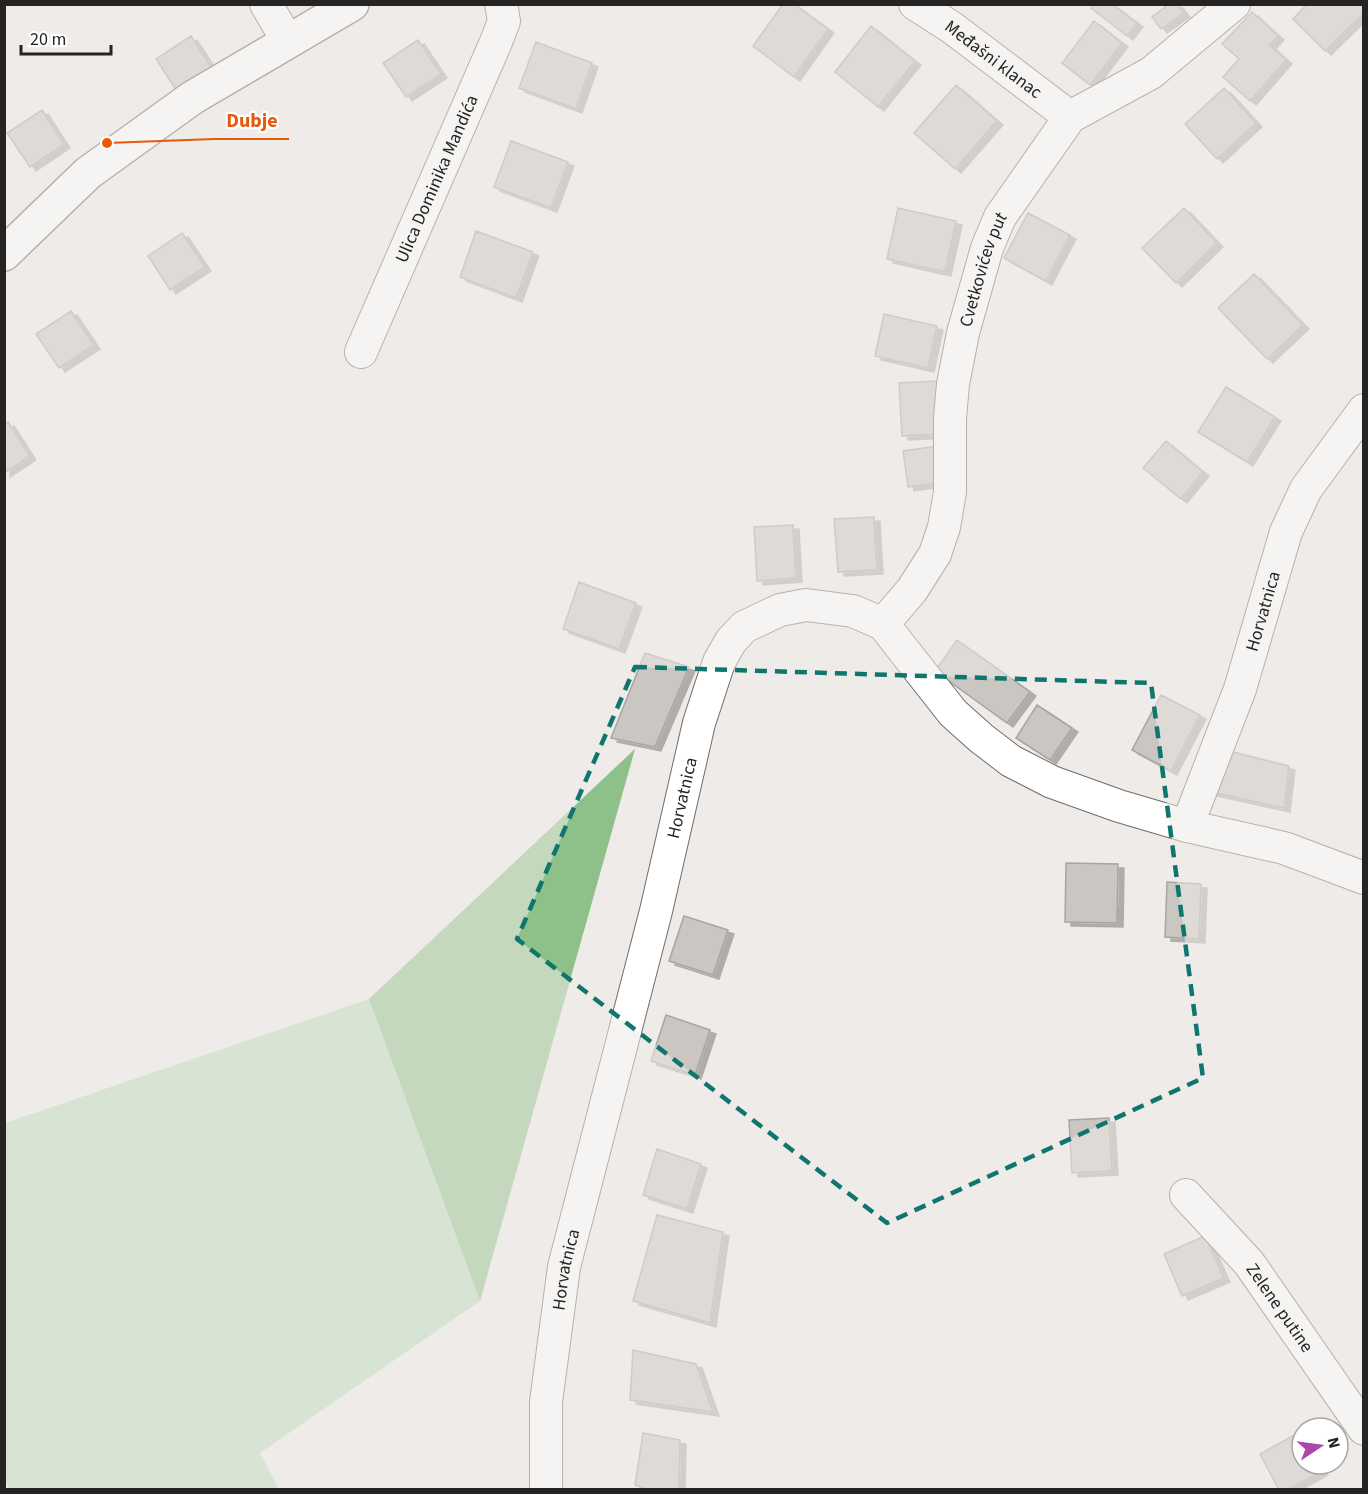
<svg xmlns="http://www.w3.org/2000/svg" width="1368" height="1494" font-family="'Source Sans 3',sans-serif">
	<style>
		.green { fill: #bddcba }
		.forest { fill: #8ec089 }
		.building { fill: #cac6c2; stroke: #a9a5a1; stroke-width: 1.5; filter: url(#shadow) }
		.lines { fill: none; stroke-linecap: round; stroke-linejoin: round }
		.minor-casing { stroke: #706c69; stroke-width: 34 }
		.tertiary-casing { stroke: #706c69; stroke-width: 36 }
		.minor { stroke: #fff; stroke-width: 32 }
		.tertiary { stroke: #fff; stroke-width: 33 }
		.marked { fill: none; stroke: #0f766e; stroke-width: 4.5; stroke-dasharray: 12 8; stroke-linejoin: round }
		.labels { text-anchor: middle; stroke-width: 4.5; stroke-linejoin: round; paint-order: stroke }
		.street-label { font-size: 18px; fill: #252422; stroke: #fff }
		.leader { fill: none; stroke: #e8590c; stroke-width: 2 }
		.callout-dot { fill: #e8590c; stroke: #fff; stroke-width: 2 }
		.callout-label { font-size: 20px; text-anchor: middle; font-weight: bold; fill: #e8590c; stroke: #fff; stroke-width: 4.5; stroke-linejoin: round; paint-order: stroke }
	</style>
	<defs>
		<filter id="shadow"><feDropShadow dx="6" dy="4" stdDeviation="0" flood-color="#0004"/></filter>
	</defs>
	<rect width="100%" height="100%" fill="#efebe8"/>
	<path class="green" d="M369,999L480,1301L260,1453L279,1489L10,1490L5,1481V1123Z"/>
	<path class="forest" d="M635,749L480,1301L369,999Z"/>
	<path class="building" d="M783,4H794L828,29L794,77L753,46Z
		M1093,4H1112L1137,23L1127,36L1091,8Z
		M1169,4H1177L1184,13L1161,29L1152,17Z
		M1307,4H1364V13L1325,51L1293,19Z
		M1252,12L1278,36L1270,45L1286,60L1250,101L1223,77L1239,59L1222,44Z
		M1094,21L1122,43L1090,85L1062,63Z
		M871,26L915,61L878,107L835,72Z
		M191,36L213,70L178,93L156,59Z
		M418,40L441,74L406,97L383,63Z
		M536,42L592,63L576,109L519,88Z
		M956,85L997,121L955,169L914,133Z
		M1224,88L1256,123L1217,159L1185,124Z
		M42,110L64,144L30,167L7,133Z
		M511,141L568,162L551,208L494,187Z
		M898,208L956,221L945,272L887,259Z
		M1184,208L1217,243L1176,283L1142,248Z
		M1028,213L1070,235L1046,281L1004,258Z
		M476,231L533,252L516,298L460,277Z
		M182,233L205,267L170,290L148,256Z
		M1254,274L1303,325L1267,359L1218,308Z
		M71,311L94,345L59,368L36,334Z
		M884,314L937,326L928,368L875,356Z
		M938,381L942,434L902,436L899,383Z
		M1226,387L1275,417L1247,462L1198,432Z
		M8,422L30,456L4,473V425Z
		M1166,441L1203,472L1181,499L1143,468Z
		M938,446L943,482L908,487L903,451Z
		M874,517L877,570L838,572L834,519Z
		M793,525L796,578L757,581L754,527Z
		M579,582L636,603L619,649L563,629Z
		M957,640L1030,692L1007,723L935,671Z
		M645,653L689,667L655,747L611,738Z
		M1161,695L1200,715L1171,771L1132,750Z
		M1037,705L1072,728L1050,760L1016,738Z
		M1229,751L1289,766L1284,808L1211,792Z
		M1066,863L1118,864L1117,923L1065,922Z
		M1167,882L1201,884L1199,939L1165,937Z
		M684,916L728,930L713,975L669,961Z
		M666,1015L710,1030L695,1075L651,1061Z
		M1109,1118L1112,1171L1072,1173L1069,1120Z
		M657,1149L701,1164L687,1209L643,1195Z
		M657,1215L723,1232L710,1323L633,1301Z
		M1205,1236L1224,1278L1182,1296L1164,1254Z
		M633,1350L696,1364L713,1412L630,1400Z
		M1300,1432L1302,1464H1318L1322,1471L1288,1490H1279L1260,1454Z
		M643,1433L680,1440L679,1490H648L635,1485Z"/>
	<g class="lines">
		<defs>
			<g id="minor">
				<path d="M266,4L287,40"/>
				<path id="s1" d="M915,4L951,27L1070,117"/>
				<path id="s2" d="M361,352L496,42L504,21L501,4"/>
				<path id="s3" d="M883,624L912,590L935,554L944,527L950,492V418L953,384L963,333L987,248L1000,217L1070,117L1151,73L1234,4"/>
				<path id="s4" d="M1187,826L1240,689L1286,532L1306,489L1364,410"/>
				<path id="s5" d="M1186,1195L1249,1263L1364,1429"/>
				<path id="s6" d="M546,1490V1402L564,1267L656,911L699,723L719,662L731,641L744,627L780,610L806,605L853,611L883,624L953,713L981,738L1011,761L1052,782L1119,806L1187,826L1284,848L1364,878"/>
			</g>
			<path id="tertiary" d="M4,254L88,173L192,98L352,4"/>
		</defs>
		<use href="#minor" class="minor-casing"/>
		<use href="#tertiary" class="tertiary-casing"/>
		<use href="#minor" class="minor"/>
		<use href="#tertiary" class="tertiary"/>
	</g>
	<path d="M0 0H1368V1494H0ZM635,667L1151,683L1203,1078L887,1223L517,939Z" fill="#efebe8" fill-opacity=".55" fill-rule="evenodd"/>
	<path class="marked" d="M635,667L1151,683L1203,1078L887,1223L517,939Z"/>
	<g class="labels">
		<g class="street-label">
			<text dy="6" stroke="none"><textPath href="#s1" startOffset="96">Međašni klanac</textPath></text>
			<text dy="6" stroke="none"><textPath href="#s2" startOffset="189">Ulica Dominika Mandića</textPath></text>
			<text dy="6" stroke="none"><textPath href="#s3" startOffset="378">Cvetkovićev put</textPath></text>
			<text dy="6" stroke="none"><textPath href="#s4" startOffset="228">Horvatnica</textPath></text>
			<text dy="6" stroke="none"><textPath href="#s6" startOffset="708">Horvatnica</textPath></text>
			<text dy="6" stroke="none"><textPath href="#s6" startOffset="222">Horvatnica</textPath></text>
			<text dy="6" stroke="none"><textPath href="#s5" startOffset="147">Zelene putine</textPath></text>
		</g>
	</g>
	<path class="leader" d="M107 143L214 139H289"/>
	<circle class="callout-dot" cx="107" cy="143" r="6"/>
	<g class="callout-label">
		<text x="252" y="127">Dubje</text>
	</g>
	<rect width="1368" height="1494" fill="none" stroke="#252422" stroke-width="12"/>
	<g transform="translate(1320 1446) rotate(77)"><circle r="28" fill="#ffffff" stroke="#a8a7a7" stroke-width="1.5"/>
	<path d="M0-4.5L10 22L0 15L-10 22Z" fill="#af47aa"/>
	<text y="-9" font-size="16" font-weight="bold" text-anchor="middle" fill="#252422">N</text>
	</g>
	<path d="M21 45v9h90v-9" fill="none" stroke="#252422" stroke-width="3"/>
	<text x="30" y="45" font-size="18" fill="#252422" stroke="#ffffff" stroke-width="4.5" paint-order="stroke">20 m</text>
</svg>
